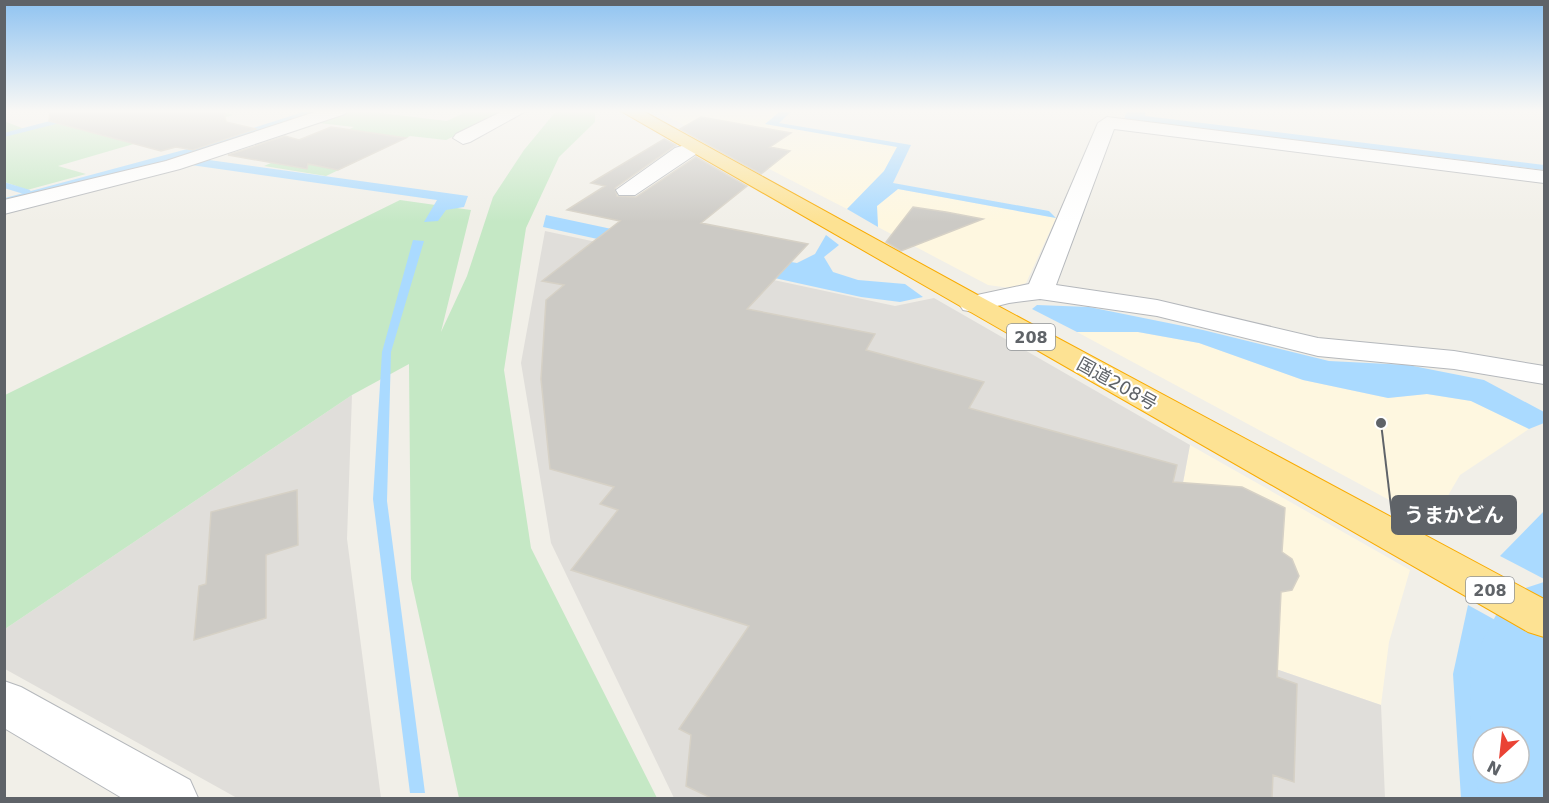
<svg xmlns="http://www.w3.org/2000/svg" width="1549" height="803" font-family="'DejaVu Sans','Noto Sans JP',sans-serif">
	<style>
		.commercial { fill: #fef7e0 }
		.industrial { fill: #e0deda }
		.green { fill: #c5e8c5 }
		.water { fill: #aadaff; fill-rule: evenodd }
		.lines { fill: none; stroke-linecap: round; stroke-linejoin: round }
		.stream { fill: #aadaff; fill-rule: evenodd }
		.river { fill: #aadaff; fill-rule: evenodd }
		.building { fill: #cccac5; stroke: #d6d1c6; stroke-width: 1.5 }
		.street-casing { stroke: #b5b8bc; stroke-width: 2 }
		.highway-casing { stroke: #f9ab00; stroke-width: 2 }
		.street { fill: #fff; fill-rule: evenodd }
		.highway { fill: #fde293; fill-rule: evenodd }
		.labels { text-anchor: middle; stroke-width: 4.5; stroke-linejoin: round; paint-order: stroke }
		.shield { fill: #fff; stroke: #8f9295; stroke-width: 1.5 }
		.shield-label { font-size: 16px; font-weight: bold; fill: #5f6368 }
		.street-label { font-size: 18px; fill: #5f6368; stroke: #fff }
		.leader { fill: none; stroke: #5f6368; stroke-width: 2 }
		.callout-dot { fill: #5f6368; stroke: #fff; stroke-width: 2 }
		.callout { fill: #5f6368; stroke: #5f6368; stroke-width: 2 }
		.callout-label { font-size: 20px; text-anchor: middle; font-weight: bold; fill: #fff }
	</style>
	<rect width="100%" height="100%" fill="#f1efe8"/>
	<path class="commercial" d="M655,110H782L766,123L898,146L884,171L847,209Z
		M898,189L1056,218L1026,283L1010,288L988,285L878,227L877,206Z
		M1077,332H1138L1199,343L1303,380L1388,398L1427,394L1471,401L1529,429L1460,475L1432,523Z
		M1190,445L1410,570L1389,642L1381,705L1156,628Z"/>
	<path class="industrial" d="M545,231L895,306L934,298L1190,445L1156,628L1381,705L1385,798H674L551,543L521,363Z
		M352,395L347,539L381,798H237L5,669V629Z"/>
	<path class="green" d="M217,110L233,115L58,166L86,174L27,190L5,182L4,121L27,130L89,115Z
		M355,110L447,121L470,110H509L446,140L410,136L326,176L264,166L354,127L319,123Z
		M557,110L595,111V122L559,157L526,228L504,370L531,548L657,798H459L411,579L409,364L352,395L5,629V395L400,200L471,210L441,332L467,276L493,197L524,150Z"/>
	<path class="water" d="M298,110H326L185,156L5,202V198L191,148L300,113Z
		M782,110H793L779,123L911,145L893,183L1049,211L1056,218L898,189L877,206L878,227L847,209L884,171L897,147L765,124Z
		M1127,110H1146L1145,116L1544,165V170L1124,119Z
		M209,160L468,196L464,207L446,210L438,221L424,222L437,200L191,165Z
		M546,215L668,241L797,263L815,254L826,235L839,245L824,257L833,272L858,280L905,284L923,297L900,302L861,297L543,227Z
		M413,240L424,241L391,352L387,501L425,793H410L373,499L382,352Z
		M1037,305L1089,307L1203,330L1329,361L1408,365L1484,380L1544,412V423L1529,429L1471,401L1427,394L1388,398L1303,380L1199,343L1138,332H1077L1032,309Z
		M1544,511V579L1500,556Z
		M1468,605L1544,647V798H1461L1453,674ZM1483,737H1519V773H1483Z"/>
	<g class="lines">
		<path class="stream" d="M69,116H72V120L4,137V133Z
			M4,182L30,190L31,192L27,195L4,188Z"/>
		<path class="river" d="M1544,582V798H1480L1470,755L1471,663L1507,594ZM1483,737H1519V773H1483Z"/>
	</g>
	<path class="building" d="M50,110H224L226,122L256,129L193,150L176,147L161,151L49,121Z
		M701,117L791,133L770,147L790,151L761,174L680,129Z
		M331,127L406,138L338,170L308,164L307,169L228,155L285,136L299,140Z
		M664,139L676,145L615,188L617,196L636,197L696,157L747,186L701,223L808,244L747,309L875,334L866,350L984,382L969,408L1177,465L1173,482L1242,487L1285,508L1282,552L1292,559L1299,576L1292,590L1281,592L1277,677L1297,684L1294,782L1273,775L1272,798H711L686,786L691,735L679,729L749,626L571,570L618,510L600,504L614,487L550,469L541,379L546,300L564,285L542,281L620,221L567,210L605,186L591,183Z
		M913,207L946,212L983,219L901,251L886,242Z
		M297,490L298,545L266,555V618L194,640L199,586L206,584L211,512Z"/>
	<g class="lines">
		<defs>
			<path id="street" d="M321,110H348L345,114L180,169L4,214V200L166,161Z
				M505,110H528L470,142L463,144L453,138L456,134Z
				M1107,117L1544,171V183L1114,129L1056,285L1157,300L1318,338L1454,351L1544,366V384L1454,369L1318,356L1157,316L1040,299L1009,303L973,312L963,310L959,304L963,298L1029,284L1098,123Z
				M695,142L702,144L705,148L635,195H619L616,190L675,148Z
				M4,681L21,687L190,780L198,798H122L4,728Z"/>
			<path id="highway" d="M619,110H641L983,298L1544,599V637L1528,632Z"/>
		</defs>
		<use href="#street" class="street-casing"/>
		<use href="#highway" class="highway-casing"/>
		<use href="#street" class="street"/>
		<use href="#highway" class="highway"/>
	</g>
	<linearGradient id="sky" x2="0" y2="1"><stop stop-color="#8fc3f1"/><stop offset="0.5" stop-color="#f9f8f5"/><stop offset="1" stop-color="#f9f8f5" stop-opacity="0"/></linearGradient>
	<rect width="1549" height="222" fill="url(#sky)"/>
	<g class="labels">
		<g class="shield">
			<rect x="1007" y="324" width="48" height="26" rx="4.5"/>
			<rect x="1466" y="577" width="48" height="26" rx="4.5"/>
		</g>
		<g class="shield-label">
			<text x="1031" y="343">208</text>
			<text x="1490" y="596">208</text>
		</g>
		<g class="street-label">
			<text transform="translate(1117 384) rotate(29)" y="6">国道208号</text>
		</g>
	</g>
	<path class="leader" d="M1381 423L1392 515"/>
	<circle class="callout-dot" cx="1381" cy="423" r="6"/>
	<rect class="callout" x="1392" y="496" width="124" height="38" rx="6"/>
	<g class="callout-label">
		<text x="1454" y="522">うまかどん</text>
	</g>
	<rect width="1549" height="803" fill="none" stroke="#5f6368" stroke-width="12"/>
	<g transform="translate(1501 755) rotate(207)"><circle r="28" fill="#ffffff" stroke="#bfc1c3" stroke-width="1.5"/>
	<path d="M0-4.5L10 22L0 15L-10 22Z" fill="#ea4335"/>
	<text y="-9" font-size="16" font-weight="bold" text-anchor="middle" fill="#5f6368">N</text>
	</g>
</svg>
